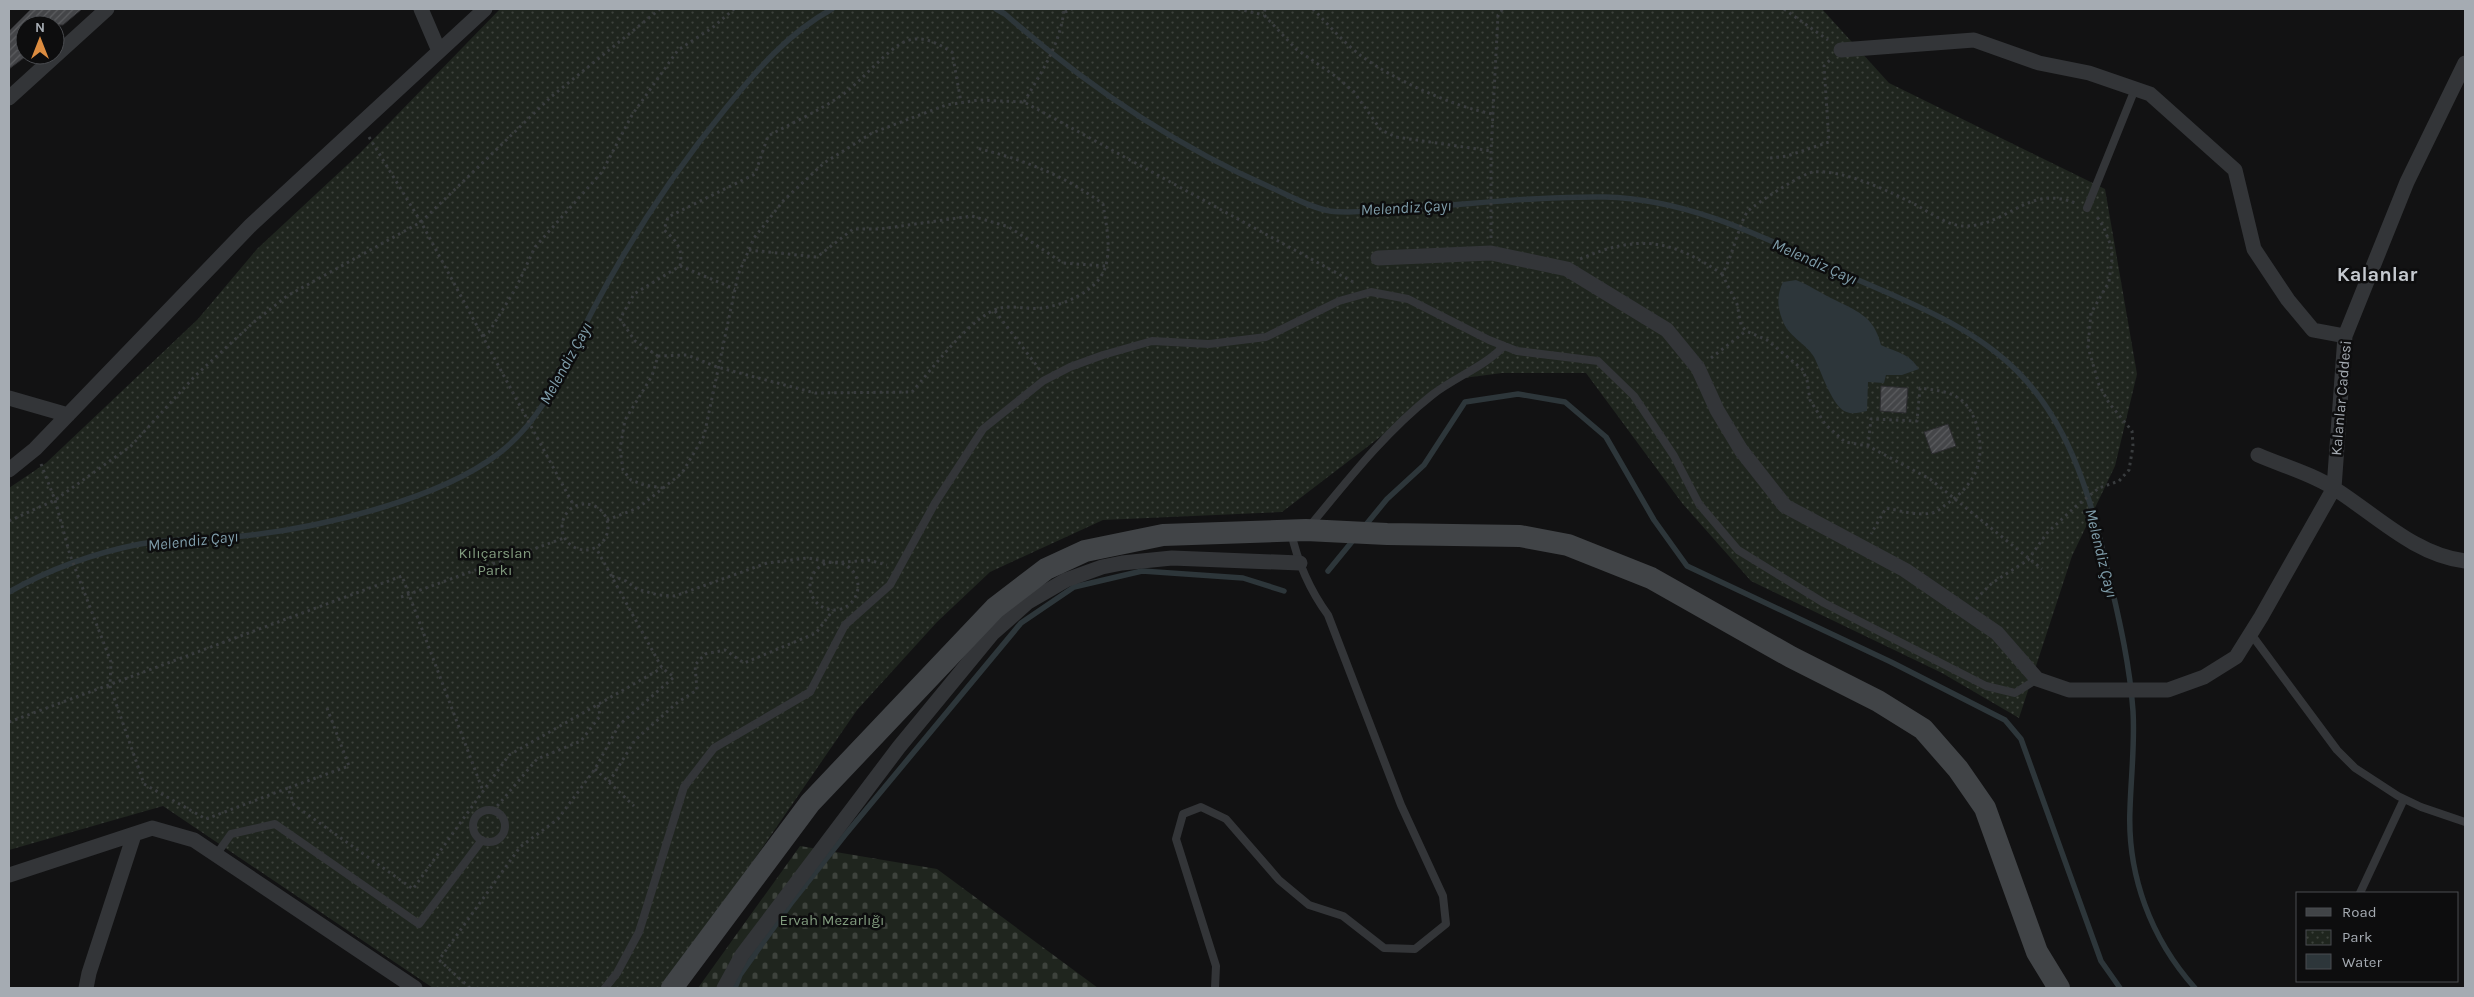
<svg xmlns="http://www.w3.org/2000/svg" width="2474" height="997" font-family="Karla,sans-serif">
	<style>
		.cemetery { fill: url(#cemetery-stones) }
		.park { fill: url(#park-dots) }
		.water { fill: #2d363a }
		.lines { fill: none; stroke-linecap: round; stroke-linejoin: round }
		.stream { stroke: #2d363a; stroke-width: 5.5 }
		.building { fill: url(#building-hatch); stroke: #2c2c2f }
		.path { stroke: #393c3e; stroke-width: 3; stroke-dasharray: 2.5 4; stroke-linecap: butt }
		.lane { stroke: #333538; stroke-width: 8 }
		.street { stroke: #333538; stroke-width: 15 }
		.secondary { stroke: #414447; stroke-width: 22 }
		.labels { text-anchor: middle; stroke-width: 5; stroke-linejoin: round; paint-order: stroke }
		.street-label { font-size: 15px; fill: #a5abb2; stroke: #0d0d0e }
		.park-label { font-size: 15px; fill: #819b7e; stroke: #0d0d0e }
		.water-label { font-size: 16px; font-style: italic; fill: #7f9daa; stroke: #0d0d0e }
		.district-label { font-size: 20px; font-weight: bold; fill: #c5c9cf; stroke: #0d0d0e }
	</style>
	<defs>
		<pattern id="cemetery-stones" width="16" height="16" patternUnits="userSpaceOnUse" patternTransform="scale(1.25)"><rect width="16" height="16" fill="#1f251e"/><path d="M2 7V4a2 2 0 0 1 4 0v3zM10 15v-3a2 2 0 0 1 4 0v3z" fill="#3d423c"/></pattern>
		<pattern id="park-dots" width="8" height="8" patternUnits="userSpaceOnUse" patternTransform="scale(1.25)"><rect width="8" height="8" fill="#1f251e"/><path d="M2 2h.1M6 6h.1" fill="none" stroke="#3d423c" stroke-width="1.8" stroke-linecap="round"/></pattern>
		<pattern id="building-hatch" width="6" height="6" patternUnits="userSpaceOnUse" patternTransform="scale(1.25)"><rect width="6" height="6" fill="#444548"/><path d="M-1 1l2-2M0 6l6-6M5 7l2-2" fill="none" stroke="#5c5d60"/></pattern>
	</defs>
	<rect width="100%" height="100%" fill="#121213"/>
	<path class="cemetery" d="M800,846L937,869L1098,988H698Z"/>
	<path class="park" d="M500,9H1822L1889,83L2105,189L2137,374L2115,466L2072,556L2019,718L1942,673L1751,581L1682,503L1586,373H1502L1456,379L1282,512L1103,520L990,572L937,622L857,710L666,988H433L163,806L9,850V488L46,463L198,319L257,249L360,153Z"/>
	<path class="water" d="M1796,280C1809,285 1819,292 1831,298C1856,311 1874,315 1881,345C1896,352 1909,353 1919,369L1902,375H1886L1884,383L1868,382L1867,411C1858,413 1852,415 1844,411C1831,403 1821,371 1814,357C1805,342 1788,337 1782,319C1777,306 1777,294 1783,282Z"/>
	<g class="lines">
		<path class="stream" d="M996,9L1005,14C1086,85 1173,145 1272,188C1290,196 1311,208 1330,211C1354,214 1386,210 1410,208C1475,204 1540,196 1605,197C1693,199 1770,241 1849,276C1908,302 1971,325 2018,372C2074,429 2092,505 2110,580C2120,623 2130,667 2133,711C2135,744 2131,776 2130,809C2127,875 2151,939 2195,988
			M1364,527L1387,499L1424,465L1465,402L1518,394L1565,402L1606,437L1654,520L1687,566L1891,662L2005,720L2021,739L2101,961L2120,988
			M1328,571L1355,538
			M9,592C50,569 94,553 140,544C174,538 209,540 243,536C318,528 438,500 498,454C547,417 567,358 595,306C632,236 676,169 726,108C757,70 788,33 832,9
			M735,988L740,975L792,902L845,835L1021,623L1074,587L1142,571L1243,578L1284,591"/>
	</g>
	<path class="building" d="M31,9H82L63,25H25V57L9,69V31Z
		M1881,386L1908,388L1906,413L1880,411Z
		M1948,424L1956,446L1932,454L1924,432Z"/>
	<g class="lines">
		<path class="path" d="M1238,9L1264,15
			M1265,9L1264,15L1296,49L1338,78L1354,92L1381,130L1396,137L1491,151
			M1313,9C1328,24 1343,42 1360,55C1392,79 1454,107 1493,114
			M1784,9L1828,40
			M1065,12L1072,9
			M1024,102C1041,73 1061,43 1064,9
			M369,137L421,222L574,506
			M1770,158L1787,156L1829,142L1824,66L1830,60
			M1491,238V151L1498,15L1503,9
			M749,250L817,257L853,229H880L972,216L1009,227L1063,263L1105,266
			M1580,259C1638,234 1671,239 1722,274C1732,259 1740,220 1748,211C1757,203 1803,173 1813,172C1844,169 1891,192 1918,206C1932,214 1950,227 1966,226C2010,225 2028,183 2078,204
			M680,266C683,249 678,242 664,230L668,217L755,174L768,136C792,123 819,111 842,95C860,83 888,48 906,41C923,35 937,43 952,52L961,102
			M1722,274L1737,304L1741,325L1746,331L1767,340L1802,369L1807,380L1810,400L1825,424L1845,442L1868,446L1930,479L2042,569
			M995,311L1040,370
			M483,336L489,332L516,288L535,247L602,172L632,115L678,50L712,28L734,9
			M658,356L635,341L620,319L634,294L680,266L735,289
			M1711,358L1746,331
			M1868,446L1871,419L1917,421L1920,388C1934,390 1949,391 1960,399C1979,413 1985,450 1976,471C1970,485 1958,497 1945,505C1942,508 1937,512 1932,513C1918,516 1901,511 1886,508L1871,534
			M41,464L55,500L70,555L111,662L110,686L144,784L206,819L288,788
			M663,488L644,485L631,480L623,470L620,449L625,420L652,376L658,356L687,355L717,367L815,393L912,392C932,369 972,315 1000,308C1013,305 1029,310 1042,308C1065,305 1100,290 1106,265C1111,245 1106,224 1103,204C1064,175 1022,159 976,148
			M562 527a23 23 0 1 1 46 0a23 23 0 1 1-46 0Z
			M607,520L638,508L682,473L704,436L738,275L754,238L784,200L824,163L872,133L946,105L979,100L1024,102L1355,283
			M9,521L55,500L131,446L195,376L254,322L287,296L421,222L552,96L660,9
			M810 586a24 24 0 1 1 48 0a24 24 0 1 1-48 0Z
			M612,576L626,581L637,589L658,595L675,596L767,563L808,558L834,563L868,560L887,565
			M401,597L564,538
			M1976,599L1992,583L2028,560L2047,533L2075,507L2099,488L2119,481L2129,470L2133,446L2132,431L2109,403L2099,385L2088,347L2091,313L2109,282L2112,259L2111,246L2104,228L2096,215
			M9,663V665
			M327,708L349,766L288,788L294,805L413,889L509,755L662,668
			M9,722L402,576L483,791
			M595,769L634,806
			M609,782L635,740L678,702L697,690L695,665L705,654L725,650L744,663L816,633L833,610
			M493,811L537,759L581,741L600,716L598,704
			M470,988L439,960L520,847L558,819L595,769L619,725L674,677L662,668L596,548"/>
		<path class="lane" d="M2087,208L2135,89
			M1309,527C1347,481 1385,432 1432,395C1455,377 1484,367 1504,346
			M2251,634L2337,750L2355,768L2398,796L2421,807L2465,822
			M473 826a16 16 0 1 1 32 0a16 16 0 1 1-32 0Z
			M216,855L231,834L275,824L419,924L482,840
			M2360,893L2404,799
			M605,988L617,973L639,932L684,787L714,748L810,692L845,625L890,585L935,503L983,429L1043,381L1070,367L1103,355L1152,341L1209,344L1266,337L1339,301L1371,292L1408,299L1489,340L1517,351L1598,361L1634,396L1674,456L1699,504L1738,550L1824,603L1986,686L2015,693L2037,679
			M1215,988L1216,966L1176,839L1183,814L1201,807L1226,819L1279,880L1309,905L1343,916L1384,948L1415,949L1446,924L1443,896L1401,805L1328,615C1309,589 1298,564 1291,532"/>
		<path class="street" d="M421,9L439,51
			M1841,50L1974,40L2039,63L2089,73L2150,94L2235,170L2254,249L2288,300L2313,330L2345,336
			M9,98L107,9
			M1378,258L1491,253L1567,269L1667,330L1698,368L1717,410L1741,450L1785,506L1905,570L1997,633L2037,679L2069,690H2168L2204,677L2236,657L2261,617L2334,488L2345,336L2407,182L2465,63
			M9,398L68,415
			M2258,455C2283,466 2313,474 2335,489C2376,515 2415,555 2465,561
			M9,470L35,449L251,225L485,9
			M9,875L152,828L194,840L415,988
			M86,988L89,973L134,835
			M724,988L742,955L899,747L992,634L1028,602L1066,580L1102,567L1122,563L1172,558L1300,563"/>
		<path class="secondary" d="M672,988L810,803L995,608L1046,569L1085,551L1163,535L1306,530L1387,534L1520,536L1568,545L1651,578L1791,657L1878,701L1923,729L1958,769L1985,808L2037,952L2059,988"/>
	</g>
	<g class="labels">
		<g class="street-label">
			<text transform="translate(2341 398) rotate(-85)" y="5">Kalanlar Caddesi</text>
		</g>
		<g class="park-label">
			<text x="495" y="558">Kılıçarslan<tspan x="495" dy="17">Parkı</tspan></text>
			<text x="832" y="925">Ervah Mezarlığı</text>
		</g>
		<g class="water-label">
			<text transform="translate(1406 207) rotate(-3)" y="6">Melendiz Çayı</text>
			<text transform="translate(1815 261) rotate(24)" y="6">Melendiz Çayı</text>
			<text transform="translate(565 363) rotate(-61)" y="6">Melendiz Çayı</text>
			<text transform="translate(193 540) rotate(-6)" y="6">Melendiz Çayı</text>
			<text transform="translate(2102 553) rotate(76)" y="6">Melendiz Çayı</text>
		</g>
		<g class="district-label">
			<text x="2377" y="281">Kalanlar</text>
		</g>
	</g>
	<rect width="2474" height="997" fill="none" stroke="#a5abb2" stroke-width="20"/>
	<rect x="2296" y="892" width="162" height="90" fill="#0d0d0e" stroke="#4a4c50"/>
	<rect x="2306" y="908" width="25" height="8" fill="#414447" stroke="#4a4c50"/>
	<text x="2342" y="917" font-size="15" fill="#a5abb2">Road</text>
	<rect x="2306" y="930" width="25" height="15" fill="url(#park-dots)" stroke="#4a4c50"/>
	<text x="2342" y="942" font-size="15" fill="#a5abb2">Park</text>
	<rect x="2306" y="954" width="25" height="15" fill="#2d363a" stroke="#4a4c50"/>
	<text x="2342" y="967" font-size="15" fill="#a5abb2">Water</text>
	<g transform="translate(40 40)"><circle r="24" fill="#0d0d0e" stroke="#4a4c50"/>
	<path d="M0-4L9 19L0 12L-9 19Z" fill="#dc8c40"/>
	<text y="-8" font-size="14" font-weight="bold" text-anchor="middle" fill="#a5abb2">N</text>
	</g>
</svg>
